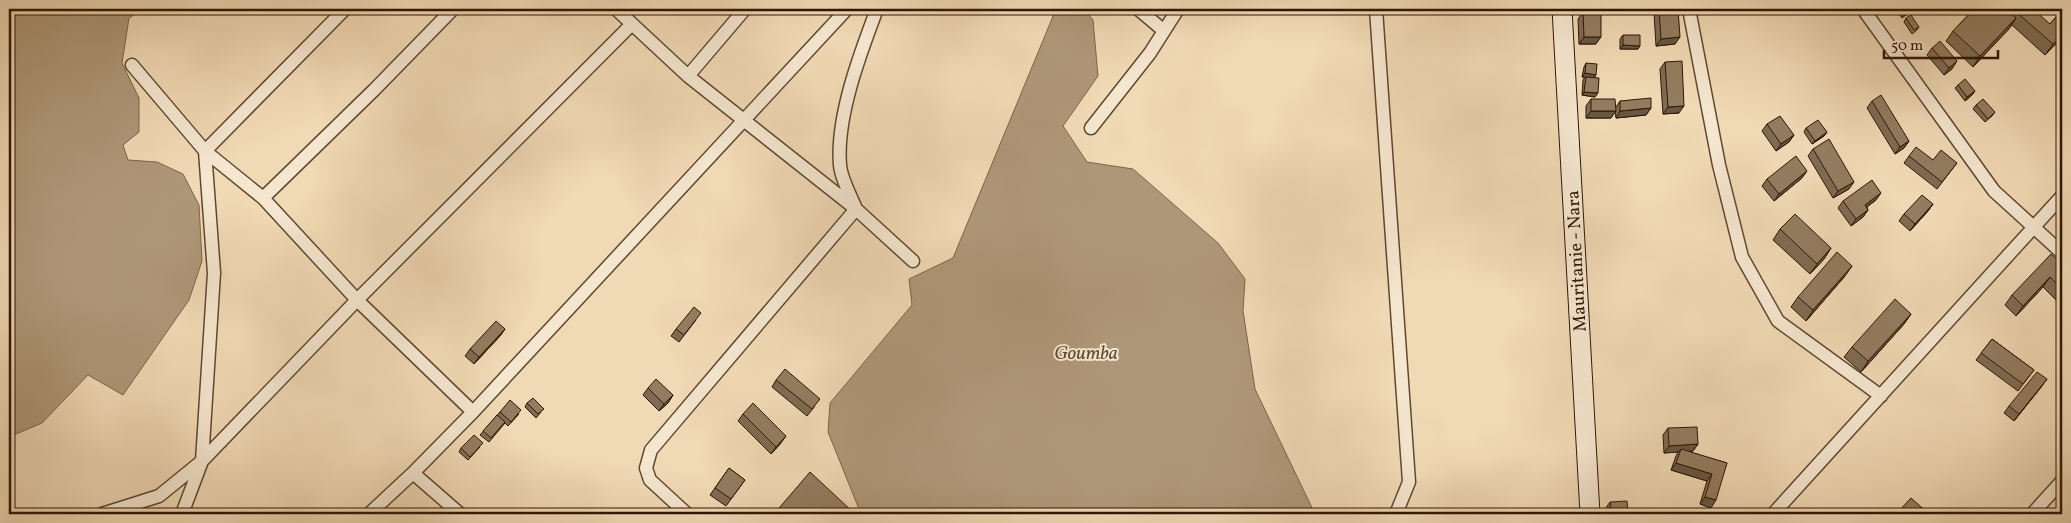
<svg xmlns="http://www.w3.org/2000/svg" width="2071" height="523" font-family="Vollkorn,serif">
	<style>
		.water { fill: #ae9778; stroke: #7b6449 }
		.lines { fill: none; stroke-linecap: round; stroke-linejoin: round }
		.minor-casing { stroke: #5e4830; stroke-width: 15 }
		.secondary-casing { stroke: #2e1703; stroke-width: 21 }
		.minor { stroke: #f5e6cf; stroke-width: 12 }
		.secondary { stroke: #f5e6cf; stroke-width: 19 }
		.wall { fill: #7e6b53; stroke: #2e1703 }
		.shaded-wall { fill: #675743; stroke: #2e1703 }
		.building { fill: #937c60; stroke: #2e1703 }
		.labels { text-anchor: middle; stroke-width: 4; stroke-linejoin: round; paint-order: stroke }
		.street-label { font-size: 18px; fill: #2e1703; stroke: #f5e6cf }
		.water-label { font-size: 19px; font-style: italic; fill: #614a32; stroke: #f5e6cf }
	</style>
	<rect width="100%" height="100%" fill="#f0d9b5"/>
	<filter id="stains"><feTurbulence type="fractalNoise" baseFrequency=".004" numOctaves="4"/><feColorMatrix values="0 0 0 0 .2 0 0 0 0 .09 0 0 0 0 .02 0 0 0 .5 -.17"/></filter>
	<radialGradient id="worn" r=".72"><stop offset=".6" stop-color="#630" stop-opacity="0"/><stop offset="1" stop-color="#630" stop-opacity=".3"/></radialGradient>
	<path class="water" d="M9,9H143L129,18L122,63L139,98V132L123,145L128,160L157,162L183,174L199,205L202,261L189,300L123,395L88,375L42,423L9,437Z
		M1056,9H1084L1093,20L1098,76L1063,126L1087,162L1133,169L1218,243L1245,279L1243,311L1255,389L1315,514H861L828,432L830,403L912,305L909,279L953,258Z"/>
	<g class="lines">
		<defs>
			<path id="minor" d="M616,9L688,76L856,209L913,261
				M1138,9L1163,30
				M1376,9L1409,482L1396,514
				M1689,9L1719,165L1742,257L1778,321L1881,396
				M1863,9L1994,191L2062,253
				M132,65L205,151L263,198L357,300L473,412
				M688,76L745,9
				M1091,128L1150,53L1178,9
				M263,198L374,90L453,9
				M413,473L460,514
				M102,514L159,496L202,461L357,300L632,24
				M182,514L202,461L214,273L205,151L345,9
				M369,514L413,473L473,412L847,9
				M687,514L650,480L646,468L651,450L856,209C851,196 841,179 840,165C836,117 860,54 877,9
				M1773,514L2062,196
				M2032,514L2062,481"/>
			<path id="secondary" d="M1562,9L1590,514"/>
		</defs>
		<use href="#minor" class="minor-casing"/>
		<use href="#secondary" class="secondary-casing"/>
		<use href="#minor" class="minor"/>
		<use href="#secondary" class="secondary"/>
	</g>
	<path class="wall" d="M1658,9H1678L1675,44L1656,46L1654,13Z
		M1895,9H1913L1902,18Z
		M1974,9H2008L2007,10L2012,14L2016,9L2050,24L2062,10V38L2045,55L2012,25L1973,67L1946,41L1953,31Z
		M1583,12L1596,44H1579L1578,19Z
		M1906,18L1919,27L1917,30L1912,34L1904,22Z
		M1623,35L1638,49H1620V39Z
		M1932,48L1952,69L1944,75L1927,55Z
		M1665,62L1679,113L1663,114L1660,69Z
		M1586,63L1596,75L1594,78L1595,97L1582,95L1583,80L1585,77H1582L1584,67Z
		M1958,85L1975,91L1972,95L1965,101L1955,88Z
		M1591,99L1616,107L1620,101L1651,108L1646,115L1616,118L1615,111L1611,118H1586V106Z
		M1872,101L1909,141L1904,148L1895,154L1867,108Z
		M1976,105L1995,112L1992,116L1985,122L1973,109Z
		M1767,124L1794,135L1789,142L1776,151L1762,131Z
		M1806,128L1827,132L1824,136L1812,144L1804,132Z
		M1813,149L1849,189L1833,198L1808,156Z
		M1909,156L1933,160L1957,163L1937,189L1904,163Z
		M1802,178L1774,201L1762,186L1767,179Z
		M1876,200L1867,207L1868,210L1863,217L1851,226L1838,208L1843,201Z
		M1933,204L1928,211L1910,231L1899,221L1904,214Z
		M1780,229L1831,248L1824,259L1810,274L1773,240Z
		M2062,264V306L2043,287L2016,316L2005,305L2012,295Z
		M1845,276L1806,321L1791,307L1798,297Z
		M1911,314L1904,324L1861,372L1844,357L1852,347Z
		M696,320L679,342L671,336L676,329Z
		M505,329L500,336L474,364L465,356L470,349Z
		M1992,339L2034,370L2018,391L1976,360Z
		M776,380L815,406L807,416L772,387Z
		M2042,386L2014,421L2004,413L2009,406Z
		M648,388L673,395L668,403L659,411L643,395Z
		M527,403L541,412L536,418L525,407Z
		M500,412L519,414L508,426L505,423L489,442L480,435Z
		M743,414L781,443L771,454L738,421Z
		M1668,428L1698,444L1693,451L1689,452L1727,463L1711,508L1700,504L1707,481L1671,470L1676,456L1678,452L1664,453L1663,435Z
		M480,447L468,460L459,452L461,448Z
		M729,468L745,480L726,506L710,495Z
		M1610,502L1628,514H1605V509Z"/>
	<path class="shaded-wall" d="M1910,9H1913L1902,18L1907,11Z
		M2016,18L2009,29L1973,67L1980,56Z
		M2062,35V38L2045,55L2053,44Z
		M1584,37H1601L1596,44H1579Z
		M1680,37L1675,44L1656,46L1661,39Z
		M1623,45L1640,46L1638,49H1620Z
		M1957,61L1952,69L1944,75L1949,68Z
		M1585,73L1596,75L1593,78L1582,77Z
		M1975,91L1972,95L1965,101L1967,97Z
		M1584,92L1598,93L1595,97L1582,95Z
		M1684,106L1679,113L1663,114L1668,107Z
		M1651,108L1646,115L1616,118L1620,111Z
		M1591,111H1616L1611,118H1586Z
		M1827,132L1824,136L1812,144L1815,141Z
		M1794,135L1789,142L1776,151L1781,144Z
		M1909,141L1904,148L1895,154L1900,147Z
		M1807,171L1802,178L1774,201L1779,194Z
		M1854,182L1849,189L1833,198L1838,191Z
		M1881,193L1876,200L1860,212L1865,205Z
		M1933,204L1928,211L1910,231L1915,224Z
		M1868,210L1863,217L1851,226L1856,219Z
		M1831,248L1824,259L1810,274L1817,264Z
		M1852,266L1845,276L1806,321L1813,310Z
		M2050,277L2043,287L2016,316L2023,306Z
		M1911,314L1904,324L1861,372L1868,361Z
		M505,329L500,336L474,364L479,357Z
		M2047,379L2042,386L2014,421L2019,414Z
		M673,395L668,403L659,411L664,404Z
		M786,436L781,443L771,454L776,447Z
		M1698,444L1693,451L1680,452L1681,449L1678,452L1664,453L1669,446Z
		M1676,463L1712,474L1707,481L1671,470Z
		M1705,497L1716,500L1711,508L1700,504Z"/>
	<path class="building" d="M1659,9H1678L1680,37L1661,39Z
		M1974,9H2006L2016,18L1980,56L1953,31Z
		M2016,9H2033L2050,24L2062,10V35L2053,44L2015,11Z
		M1601,11V37H1584L1583,12Z
		M1911,15L1919,27L1914,30L1906,18Z
		M1623,35H1640V46L1623,45Z
		M1940,41L1957,61L1949,68L1932,48Z
		M1682,61L1684,106L1668,107L1665,62Z
		M1586,63L1597,64L1596,75L1585,73Z
		M1586,77L1599,78L1598,93L1584,92Z
		M1965,79L1975,91L1967,97L1958,85Z
		M1881,95L1909,141L1900,147L1872,101Z
		M1651,98V108L1620,111V101Z
		M1591,99H1615L1616,111H1591Z
		M1983,99L1995,112L1988,119L1976,105Z
		M1780,116L1794,135L1781,144L1767,124Z
		M1818,120L1827,132L1815,141L1806,128Z
		M1829,139L1854,182L1838,191L1813,149Z
		M1916,147L1933,160L1941,150L1957,163L1942,182L1909,156Z
		M1796,156L1807,171L1779,194L1767,179Z
		M1872,180L1881,193L1865,205L1868,210L1856,219L1843,201Z
		M1922,195L1933,204L1915,224L1904,214Z
		M1795,214L1831,248L1817,264L1780,229Z
		M1837,252L1852,266L1813,310L1798,297Z
		M2051,254L2062,264V289L2050,277L2023,306L2012,295Z
		M1895,299L1911,314L1868,361L1852,347Z
		M694,307L701,313L684,335L676,329Z
		M496,321L505,329L479,357L470,349Z
		M1992,339L2034,370L2023,384L1981,353Z
		M785,369L820,399L812,409L776,380Z
		M2037,372L2047,379L2019,414L2009,406Z
		M656,379L673,395L664,404L648,388Z
		M533,398L544,409L538,414L527,403Z
		M510,400L521,410L511,422L500,412Z
		M753,403L786,436L776,447L743,414Z
		M497,415L505,422L491,438L483,431Z
		M1697,427L1698,444L1669,446L1668,428Z
		M474,435L483,443L470,457L461,448Z
		M1681,449L1727,463L1716,500L1705,497L1712,474L1676,463Z
		M729,468L745,480L731,499L715,488Z
		M810,472L854,513V514H774Z
		M1911,498L1929,514H1896Z
		M1627,501L1628,514H1611L1610,502Z
		M1715,510L1720,514H1712Z"/>
	<g class="labels">
		<g class="street-label">
			<text transform="translate(1576 261) rotate(-93)" y="6">Mauritanie - Nara</text>
		</g>
		<g class="water-label">
			<text x="1086" y="359">Goumba</text>
		</g>
	</g>
	<rect width="2071" height="523" fill="none" stroke="#f0d9b5" stroke-width="30"/>
	<rect x="10" y="10" width="2051" height="503" fill="none" stroke="#2e1703" stroke-width="2.5"/>
	<rect x="15" y="15" width="2041" height="493" fill="none" stroke="#2e1703"/>
	<path d="M1884 50v8h114v-8" fill="none" stroke="#2e1703" stroke-width="2.5"/>
	<text x="1891" y="50" font-size="15" fill="#2e1703" stroke="#f5e6cf" stroke-width="4" paint-order="stroke">50 m</text>
	<rect width="100%" height="100%" filter="url(#stains)"/>
	<rect width="100%" height="100%" fill="url(#worn)"/>
</svg>
